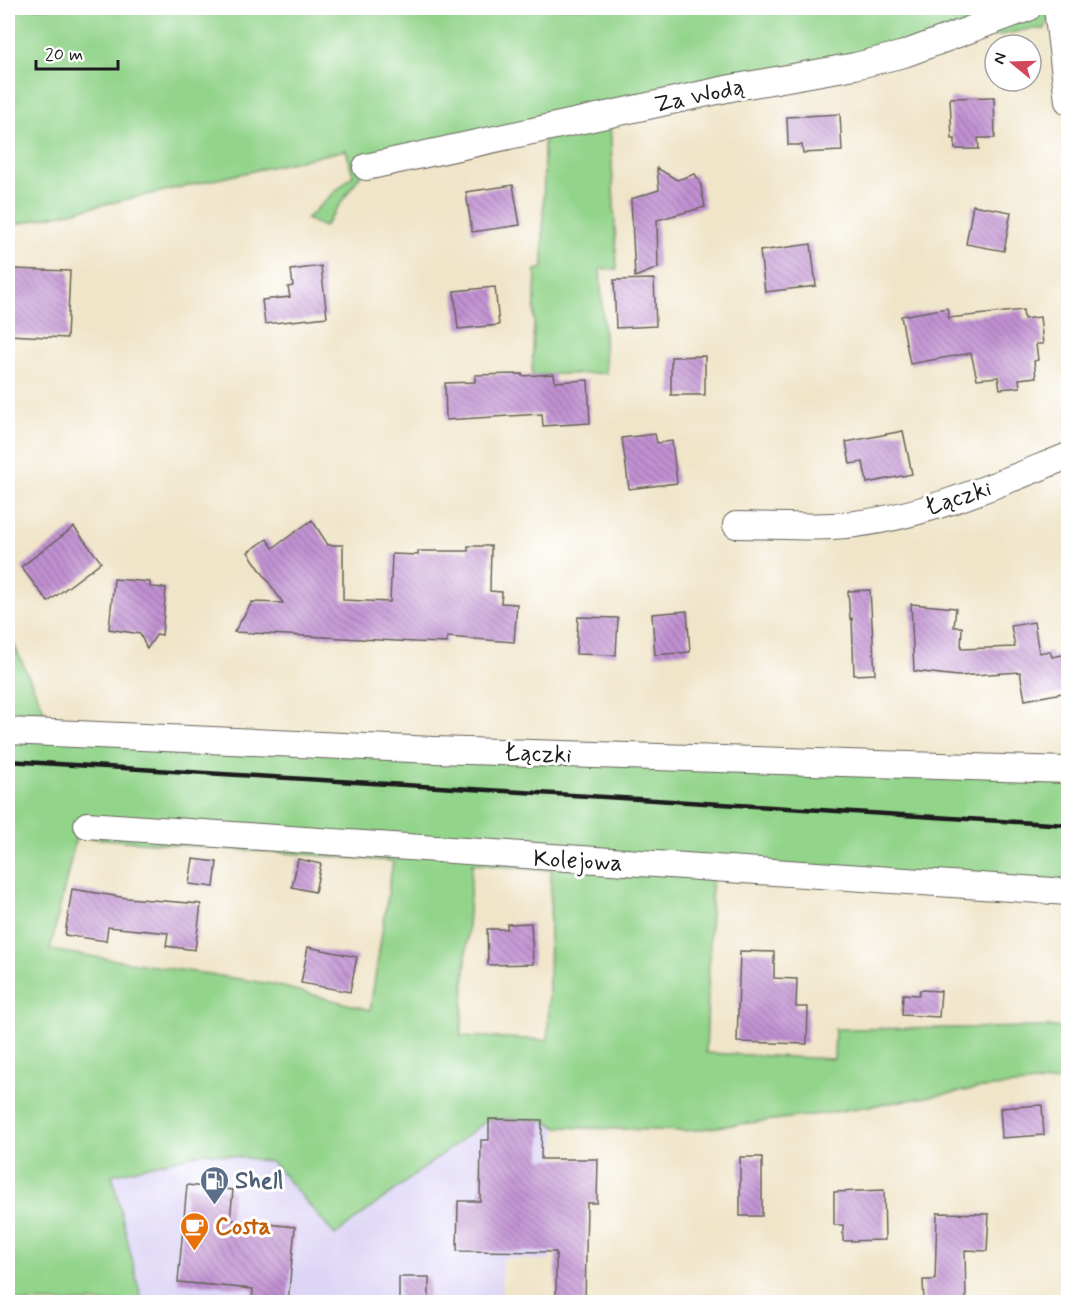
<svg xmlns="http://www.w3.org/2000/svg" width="1076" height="1310" font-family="Mynerve,sans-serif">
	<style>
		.built { fill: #ddd5f6 }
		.green { fill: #93d48b; stroke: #587854; stroke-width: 1.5; fill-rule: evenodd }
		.building { fill: url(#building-back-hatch) }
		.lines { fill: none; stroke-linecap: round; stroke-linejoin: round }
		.street-casing { stroke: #666259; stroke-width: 28 }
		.street { stroke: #fff; stroke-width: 26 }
		.rail { stroke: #1c1c1c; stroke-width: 4.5 }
		.labels { text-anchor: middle; stroke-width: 6; stroke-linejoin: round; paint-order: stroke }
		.street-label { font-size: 24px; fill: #1c1c1c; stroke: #fff }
		.service-label { font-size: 24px; font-weight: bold; fill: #4e5e75; stroke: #fff; text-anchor: start }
		.food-label { font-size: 24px; font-weight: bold; fill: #c56008; stroke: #fff; text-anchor: start }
	</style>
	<defs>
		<pattern id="building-back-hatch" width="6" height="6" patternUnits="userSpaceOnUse" patternTransform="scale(1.5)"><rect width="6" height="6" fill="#c191d2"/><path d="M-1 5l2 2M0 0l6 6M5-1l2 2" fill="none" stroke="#9c76aa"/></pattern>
	</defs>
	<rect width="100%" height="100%" fill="#fff"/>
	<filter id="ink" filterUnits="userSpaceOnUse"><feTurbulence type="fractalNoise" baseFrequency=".0167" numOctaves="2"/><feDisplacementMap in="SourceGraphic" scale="12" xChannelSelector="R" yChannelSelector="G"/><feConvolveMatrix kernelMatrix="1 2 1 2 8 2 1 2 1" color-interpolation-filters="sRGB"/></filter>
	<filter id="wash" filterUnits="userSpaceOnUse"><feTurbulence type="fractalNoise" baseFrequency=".008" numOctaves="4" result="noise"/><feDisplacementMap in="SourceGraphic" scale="24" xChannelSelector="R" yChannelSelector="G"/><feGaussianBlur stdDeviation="1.35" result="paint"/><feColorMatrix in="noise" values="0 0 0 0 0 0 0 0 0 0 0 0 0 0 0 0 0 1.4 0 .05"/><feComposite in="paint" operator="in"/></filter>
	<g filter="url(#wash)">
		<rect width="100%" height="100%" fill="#f0e5c9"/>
		<path class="built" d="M489,1119L542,1120L556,1127L551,1261L502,1258L501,1302H142L112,1175L206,1152L272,1162L335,1235Z"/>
		<path class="green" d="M8,8H1052L1045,29H1030L904,54L610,122L617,269H600L606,373L532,375L536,270L543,268L544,139L366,167L324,227L306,219L353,175L346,150L8,226Z
			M8,632L45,712H8Z
			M8,731L1068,770V900L712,877L706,1053L834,1059L835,1029L1068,1027V1080L983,1088L821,1114L685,1131L556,1127L542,1120L489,1119L335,1235L272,1162L206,1152L112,1175L142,1302H8ZM76,837L393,861L370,1010L272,984L50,950ZM472,864L551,870L548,1040L461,1036Z"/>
		<g id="blocks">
			<path class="building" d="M994,97L995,138H978L979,149H955V139H952L950,98Z
				M840,114L842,151L803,153L802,145H788L787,117Z
				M657,168L677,180L695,174L700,182L705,207L657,220L658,268L635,277L631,199L659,190Z
				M513,185L520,225L472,232L466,192Z
				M973,205L1011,212L1004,251L966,244Z
				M811,244L816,286L765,292L760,251Z
				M321,266L327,317L265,324L262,300L290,297L288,287L293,286L291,270Z
				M12,269L70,271L67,338L8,335Z
				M654,279L656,326L616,328L614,280Z
				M495,287L499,325L458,329L454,291Z
				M947,308L949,318L1023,310L1024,319L1040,317L1043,344H1036L1038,360L1034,361L1036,377L1019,379L1020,387L1000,389L998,377L977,379L971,353L910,364L901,316Z
				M705,356V395H671V357Z
				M522,374V376L554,374L555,382L588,380L590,423L543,426L542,414L446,420L445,383L475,382V375Z
				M903,431L912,474L867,483L863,462L850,464L846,442Z
				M655,434L657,443L672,441L677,483L629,489L622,438Z
				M312,520L328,545H343V600L390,602L392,554L418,555V551H468V546H491L490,591L502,592L501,603L517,604L514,642L447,637V643L415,642L234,632L252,602L283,603L248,552L267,539L273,548Z
				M74,527L101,562L48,602L21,567Z
				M114,579L150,582V587L166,588L162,635L157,634L147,649L140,634L109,629Z
				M870,590L875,674L854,675L852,618L850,619L848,591Z
				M911,604L956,608L954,627H962L961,649L1015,647L1011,626L1034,622L1039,653L1050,651L1052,657L1068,654V692L1025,700L1020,672L958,676L914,671Z
				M687,611L690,652L655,655L652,614Z
				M578,617L618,618L616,655L576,654Z
				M193,859L217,862L214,887L189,884Z
				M298,859L321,864L315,892L292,887Z
				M72,889L127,898L201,904L195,950L166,946L168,933L108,927L106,941L65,935Z
				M531,923L533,964L488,965L487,929H507V924Z
				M308,947L357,957L350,992L301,983Z
				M740,951L774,952V978L797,979L796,1007H808L807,1044L737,1042Z
				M920,990L941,991L939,1017L902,1015L903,994L919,995Z
				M1042,1105L1044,1135L1002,1138L1000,1108Z
				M489,1119L542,1120L541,1159H598L597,1203H587L585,1302H556V1252L457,1251L458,1201H480L481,1140H489Z
				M740,1157H762V1216H740Z
				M187,1185L233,1190L230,1220L295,1227L288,1302H252L253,1289L178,1282Z
				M884,1190L885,1240L843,1241V1225H834V1192Z
				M937,1213L989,1214L987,1251L965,1250L966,1302H924L923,1280H935Z
				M399,1277H429V1302H399Z"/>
		</g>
	</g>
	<g filter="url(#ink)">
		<use href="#blocks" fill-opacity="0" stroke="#666259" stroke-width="1.5"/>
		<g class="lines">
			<defs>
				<path id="street" d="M1057,8L1068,101
					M366,167L731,88L855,66L904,54L1028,8
					M736,525C776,525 816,529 855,524C929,515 1000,483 1068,456
					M8,731L434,750L1068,770
					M87,825C414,849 741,869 1068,892"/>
			</defs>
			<use href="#street" class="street-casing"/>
			<use href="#street" class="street"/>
			<path class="rail" d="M8,761L1068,825"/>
		</g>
	</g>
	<defs>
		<symbol id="fuel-pin" viewBox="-11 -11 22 30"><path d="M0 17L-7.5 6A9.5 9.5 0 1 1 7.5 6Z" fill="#5c6f8a" stroke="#fff"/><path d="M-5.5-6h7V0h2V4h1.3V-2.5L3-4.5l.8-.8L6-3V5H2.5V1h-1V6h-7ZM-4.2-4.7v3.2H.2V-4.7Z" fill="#fff"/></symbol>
		<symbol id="cafe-pin" viewBox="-11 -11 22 30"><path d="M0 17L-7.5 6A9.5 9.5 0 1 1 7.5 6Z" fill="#e8710a" stroke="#fff"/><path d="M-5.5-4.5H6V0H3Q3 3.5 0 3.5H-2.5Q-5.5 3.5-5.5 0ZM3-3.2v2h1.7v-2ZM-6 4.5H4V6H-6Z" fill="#fff"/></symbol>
	</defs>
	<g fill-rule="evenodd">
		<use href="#fuel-pin" x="198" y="1164" width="33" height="45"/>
		<use href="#cafe-pin" x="178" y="1210" width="33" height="45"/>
	</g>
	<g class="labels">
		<g class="street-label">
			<text transform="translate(699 95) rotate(-12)" y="8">Za Wodą</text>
			<text transform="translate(958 497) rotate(-18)" y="8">Łączki</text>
			<text transform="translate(538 753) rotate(2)" y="8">Łączki</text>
			<text transform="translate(578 860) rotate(3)" y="8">Kolejowa</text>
		</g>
		<g class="service-label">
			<text x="235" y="1188">Shell</text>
		</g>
		<g class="food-label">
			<text x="215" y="1234">Costa</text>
		</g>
	</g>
	<rect width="1076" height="1310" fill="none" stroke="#fff" stroke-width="30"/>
	<g transform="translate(1013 63) rotate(289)"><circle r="28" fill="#ffffff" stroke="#a4a4a4" stroke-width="1.5"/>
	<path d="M0-4.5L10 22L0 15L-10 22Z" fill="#d1495b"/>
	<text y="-9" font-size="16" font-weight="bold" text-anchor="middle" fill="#1c1c1c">N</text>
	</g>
	<path d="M36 60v9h82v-9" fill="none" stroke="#1c1c1c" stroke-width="3"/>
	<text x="45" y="60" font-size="18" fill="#1c1c1c" stroke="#ffffff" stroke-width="4.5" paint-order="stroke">20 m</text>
</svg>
